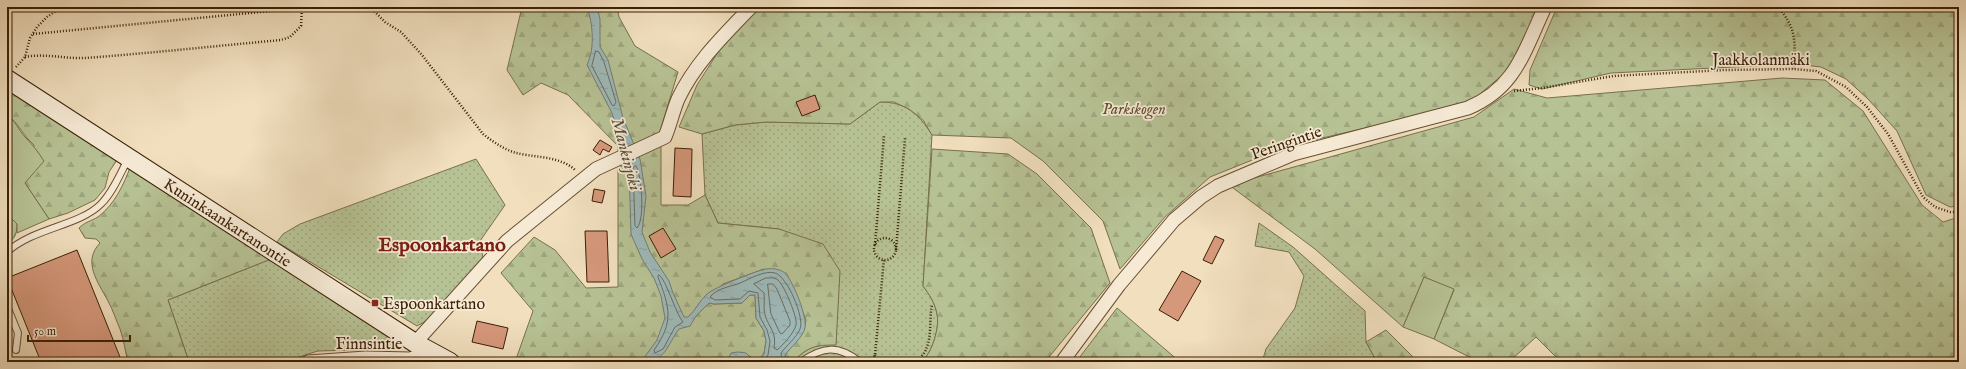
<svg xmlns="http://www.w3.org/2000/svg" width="1966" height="369" font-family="'IM FELL English',serif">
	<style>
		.grass { fill: url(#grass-dots); stroke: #78704c }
		.forest { fill: url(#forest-firs); stroke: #78704c }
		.pitch { fill: #b7c294; stroke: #78704c }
		.water { fill: url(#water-ripples); stroke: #767c72 }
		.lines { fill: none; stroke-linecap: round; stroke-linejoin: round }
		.shore { stroke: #6c6c60; stroke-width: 1 }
		.building { fill: #d6987b; stroke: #3a1f05 }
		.lane-casing { stroke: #684f33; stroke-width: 8 }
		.street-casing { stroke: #684f33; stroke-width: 15 }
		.secondary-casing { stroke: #3a1f05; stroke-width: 20 }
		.path { stroke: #3a1f05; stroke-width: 2.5; stroke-dasharray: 1 2; stroke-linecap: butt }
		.lane { stroke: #f6ead5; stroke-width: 6 }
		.street { stroke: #f6ead5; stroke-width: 13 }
		.secondary { stroke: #f6ead5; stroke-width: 18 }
		.poi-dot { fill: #8f2418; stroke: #f6ead5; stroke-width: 1.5 }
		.labels { text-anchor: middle; stroke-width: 3.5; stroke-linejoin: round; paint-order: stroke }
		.street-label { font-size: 16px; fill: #3a1f05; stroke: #f6ead5 }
		.park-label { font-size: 16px; font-style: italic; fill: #605030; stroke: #f6ead5 }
		.poi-label { font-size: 16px; fill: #3a1f05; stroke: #f6ead5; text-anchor: start }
		.water-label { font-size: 17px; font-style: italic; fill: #584e3b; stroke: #f6ead5 }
		.district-label { font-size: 20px; font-weight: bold; fill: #7a1f14; stroke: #f6ead5 }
	</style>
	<defs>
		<pattern id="grass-dots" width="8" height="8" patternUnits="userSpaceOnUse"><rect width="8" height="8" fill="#b7c294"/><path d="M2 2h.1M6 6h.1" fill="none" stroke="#9ea67e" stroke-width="1.8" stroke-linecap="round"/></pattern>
		<pattern id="forest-firs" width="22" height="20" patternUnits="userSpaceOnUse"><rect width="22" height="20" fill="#b7c294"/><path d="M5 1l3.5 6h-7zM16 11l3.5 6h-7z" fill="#9ea67e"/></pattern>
		<pattern id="water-ripples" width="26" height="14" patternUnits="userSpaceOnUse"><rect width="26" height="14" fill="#9ebaba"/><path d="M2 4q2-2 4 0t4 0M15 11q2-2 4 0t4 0" fill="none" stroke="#899f9e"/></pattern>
	</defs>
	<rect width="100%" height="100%" fill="#f1dfbe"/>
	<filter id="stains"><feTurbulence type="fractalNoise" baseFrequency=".005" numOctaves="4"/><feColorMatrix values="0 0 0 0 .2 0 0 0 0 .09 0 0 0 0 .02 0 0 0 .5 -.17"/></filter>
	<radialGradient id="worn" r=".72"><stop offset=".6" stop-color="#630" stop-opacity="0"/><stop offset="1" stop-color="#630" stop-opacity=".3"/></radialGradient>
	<path class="grass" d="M880,102C906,102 919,114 932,135L923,286C929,294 935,303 937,314C940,327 932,354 921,362H793C807,347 815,345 836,344V318L779,229L718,223L705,195L702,134L735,125L766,122L850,124Z
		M476,159L505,205L480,241L483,258L426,321L417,326L277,242L283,234L300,224Z
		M1259,223L1293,247L1365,311L1366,342L1377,362H1262L1266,349L1295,308L1304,276L1289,252L1255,246Z
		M271,259L396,340L397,345L393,349L318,351L283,362H189L168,300Z"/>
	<path class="forest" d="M522,7H617L619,17L635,46L678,72L661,128V205H688L705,195L718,223L779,229L823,244L840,271L836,345C815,345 807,347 793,362H786L785,355L804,330L806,320L790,281L764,269L723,284L705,302L714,304L742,303L750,295H755L756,318L764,331L766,341L764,354L757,362H755L750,356L728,358L727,362H515L533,311L501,273L534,237L555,250L586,288L618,287V146L568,95L541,83L523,95L507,70Z
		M759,7H1541L1520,60L1467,105L1287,146L1210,177L1165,217L1120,269L1103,221L1043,161L1011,138L932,135L923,120L909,109L894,102H880L850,124L766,122L735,125L702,134L679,127L697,85L720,49Z
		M1557,7H1959V206L1950,207L1926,195L1897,131L1868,99L1846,79L1821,67L1796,64L1611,73L1542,89L1529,85L1530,70Z
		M1782,78L1825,80L1863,111L1922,205L1943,222L1959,217V362H1561L1536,337L1509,362H1479L1434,339L1454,290L1424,277L1403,327L1315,249L1229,185L1474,117L1514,89L1547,98Z
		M7,86L119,157L109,172L105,188L95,200L68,213L49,219L25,183L34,145C23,136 18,122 7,115Z
		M932,149L1008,154L1037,174L1091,228L1110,283L1045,362H921C932,354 940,327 937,314C935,303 929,294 923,286Z
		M131,165L271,259L168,300L189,362H128C125,351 124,340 120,329C116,320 113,310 108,301C98,282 82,262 100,243L96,239L85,238L79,228C85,222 91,221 98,217C115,204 124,184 131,165Z
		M7,214L17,224C17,232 16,239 7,243Z
		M1117,308L1180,362H1076Z
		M1386,330L1418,362H1377L1366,342Z"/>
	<path class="pitch" d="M7,115C16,121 18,130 26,138C33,145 38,152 44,161L25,183L49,219L17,233V224L7,214Z
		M1424,277L1454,289L1434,339L1403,327Z"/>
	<path class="water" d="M587,7H597L600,19V47L608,60L623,118L640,159L646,196L642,232L650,252L669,281L673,293L684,317H688C696,310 699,301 707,294C713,288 758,270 766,269C773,268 781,269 786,274C794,284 807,316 805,328C803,337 790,348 785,355L786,362H757L764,354L766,341L764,331L756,318L755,295H750L742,303L714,304L709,303L696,316L690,326L679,329C667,345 666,362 641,362L657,340L665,318L661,296L654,278L642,259L631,234L629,165L612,113L587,65C595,48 593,24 587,7Z
		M738,352L746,353L755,362H727L731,353Z"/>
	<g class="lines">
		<path class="shore" d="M596,51L599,52L604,62L616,102L614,106L612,105L592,66Z
			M636,166C642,176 645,219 637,228L635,226L633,168Z
			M659,275C666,279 675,312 683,322L675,327L663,349L655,353L654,350C674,322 670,308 658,277Z
			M766,278C770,278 774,277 778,280C784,285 798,318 796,325C794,333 783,345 777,350L774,348C777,332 769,328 765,315C763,308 765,300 764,293L754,284Z
			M768,284H773L777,289L790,321V325L782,334L780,333L771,314Z
			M763,362L768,355L770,341L767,330L760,317L758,293L749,291L740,299L715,300L710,297C717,288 730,287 740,283C750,279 764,270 775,273C787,276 805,318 800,329C796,338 787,345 781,353L782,362"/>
	</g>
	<path class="building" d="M815,95L820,109L802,116L796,102Z
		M600,140L612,147L609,152L603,149L600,155L593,150Z
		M675,148L692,149L691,197L673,196Z
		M594,189L605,191L602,203L592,201Z
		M663,228L676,249L661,258L649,236Z
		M585,231H607L609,282H587Z
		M1215,236L1224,240L1212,264L1203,260Z
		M77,250L122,362H41L7,278Z
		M1182,271L1201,281L1178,321L1159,310Z
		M477,321L508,328L503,349L472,342Z"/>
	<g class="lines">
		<defs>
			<path id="lane" d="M7,252C33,228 79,226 101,204C113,192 120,174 128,159
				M7,306L18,333L16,350
				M801,362C823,346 838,345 860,362"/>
			<path id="street" d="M415,343L507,241L596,169L665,137C670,125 673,111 678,99C695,63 724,35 751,7
				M308,362L366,358L410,359L429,352
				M1062,362L1119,285L1174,220L1201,197L1218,186L1293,154L1468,108C1516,88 1524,51 1545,7"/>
			<path id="secondary" d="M7,79L415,343L450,362"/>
		</defs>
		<use href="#lane" class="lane-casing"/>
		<use href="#street" class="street-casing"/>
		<use href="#secondary" class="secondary-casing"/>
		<path class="path" d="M370,7L385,22L401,32L422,55L483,134C492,141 502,148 513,152C532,158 559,155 575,170
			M1778,7C1797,29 1795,41 1794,69
			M33,34L302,8
			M25,57C45,53 66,59 86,58C151,53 216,46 281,40L290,37L301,26L302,7
			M16,67L25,57L30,38L37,27L47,17L62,7
			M1514,91L1542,88L1613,76L1724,70L1794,69L1816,71L1846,87L1867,107L1888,134L1923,197L1935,207L1950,212H1959
			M874 249a11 11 0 1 1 22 0a11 11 0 1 1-22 0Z
			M875,245L884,136
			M896,250L905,138
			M875,355L880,362
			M871,362L875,355L884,259
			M915,362C935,349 928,324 932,305"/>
		<use href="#lane" class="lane"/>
		<use href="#street" class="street"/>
		<use href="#secondary" class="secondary"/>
	</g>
	<rect class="poi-dot" x="371" y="299" width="8" height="8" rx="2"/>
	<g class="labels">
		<g class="street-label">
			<text x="1761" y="65">Jaakkolanmäki</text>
			<text transform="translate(1286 142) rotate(-19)" y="6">Peringintie</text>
			<text transform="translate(228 222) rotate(33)" y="6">Kuninkaankartanontie</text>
			<text x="369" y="349">Finnsintie</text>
		</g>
		<g class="park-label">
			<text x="1134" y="114">Parkskogen</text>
		</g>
		<g class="poi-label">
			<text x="383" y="309">Espoonkartano</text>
		</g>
		<g class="water-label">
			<text transform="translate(627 154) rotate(75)" y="6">Mankinjoki</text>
		</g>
		<g class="district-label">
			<text x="442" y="251">Espoonkartano</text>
		</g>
	</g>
	<rect width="1966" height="369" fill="none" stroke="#f1dfbe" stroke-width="24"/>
	<rect x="8" y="8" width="1950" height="353" fill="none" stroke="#3a1f05" stroke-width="2"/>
	<rect x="12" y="12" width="1942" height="345" fill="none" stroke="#3a1f05"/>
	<path d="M28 335v6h102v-6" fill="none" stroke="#3a1f05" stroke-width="2"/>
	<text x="34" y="335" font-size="12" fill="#3a1f05" stroke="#f6ead5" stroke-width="3" paint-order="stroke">50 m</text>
	<rect width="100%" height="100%" filter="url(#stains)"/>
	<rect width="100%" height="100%" fill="url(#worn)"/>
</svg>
